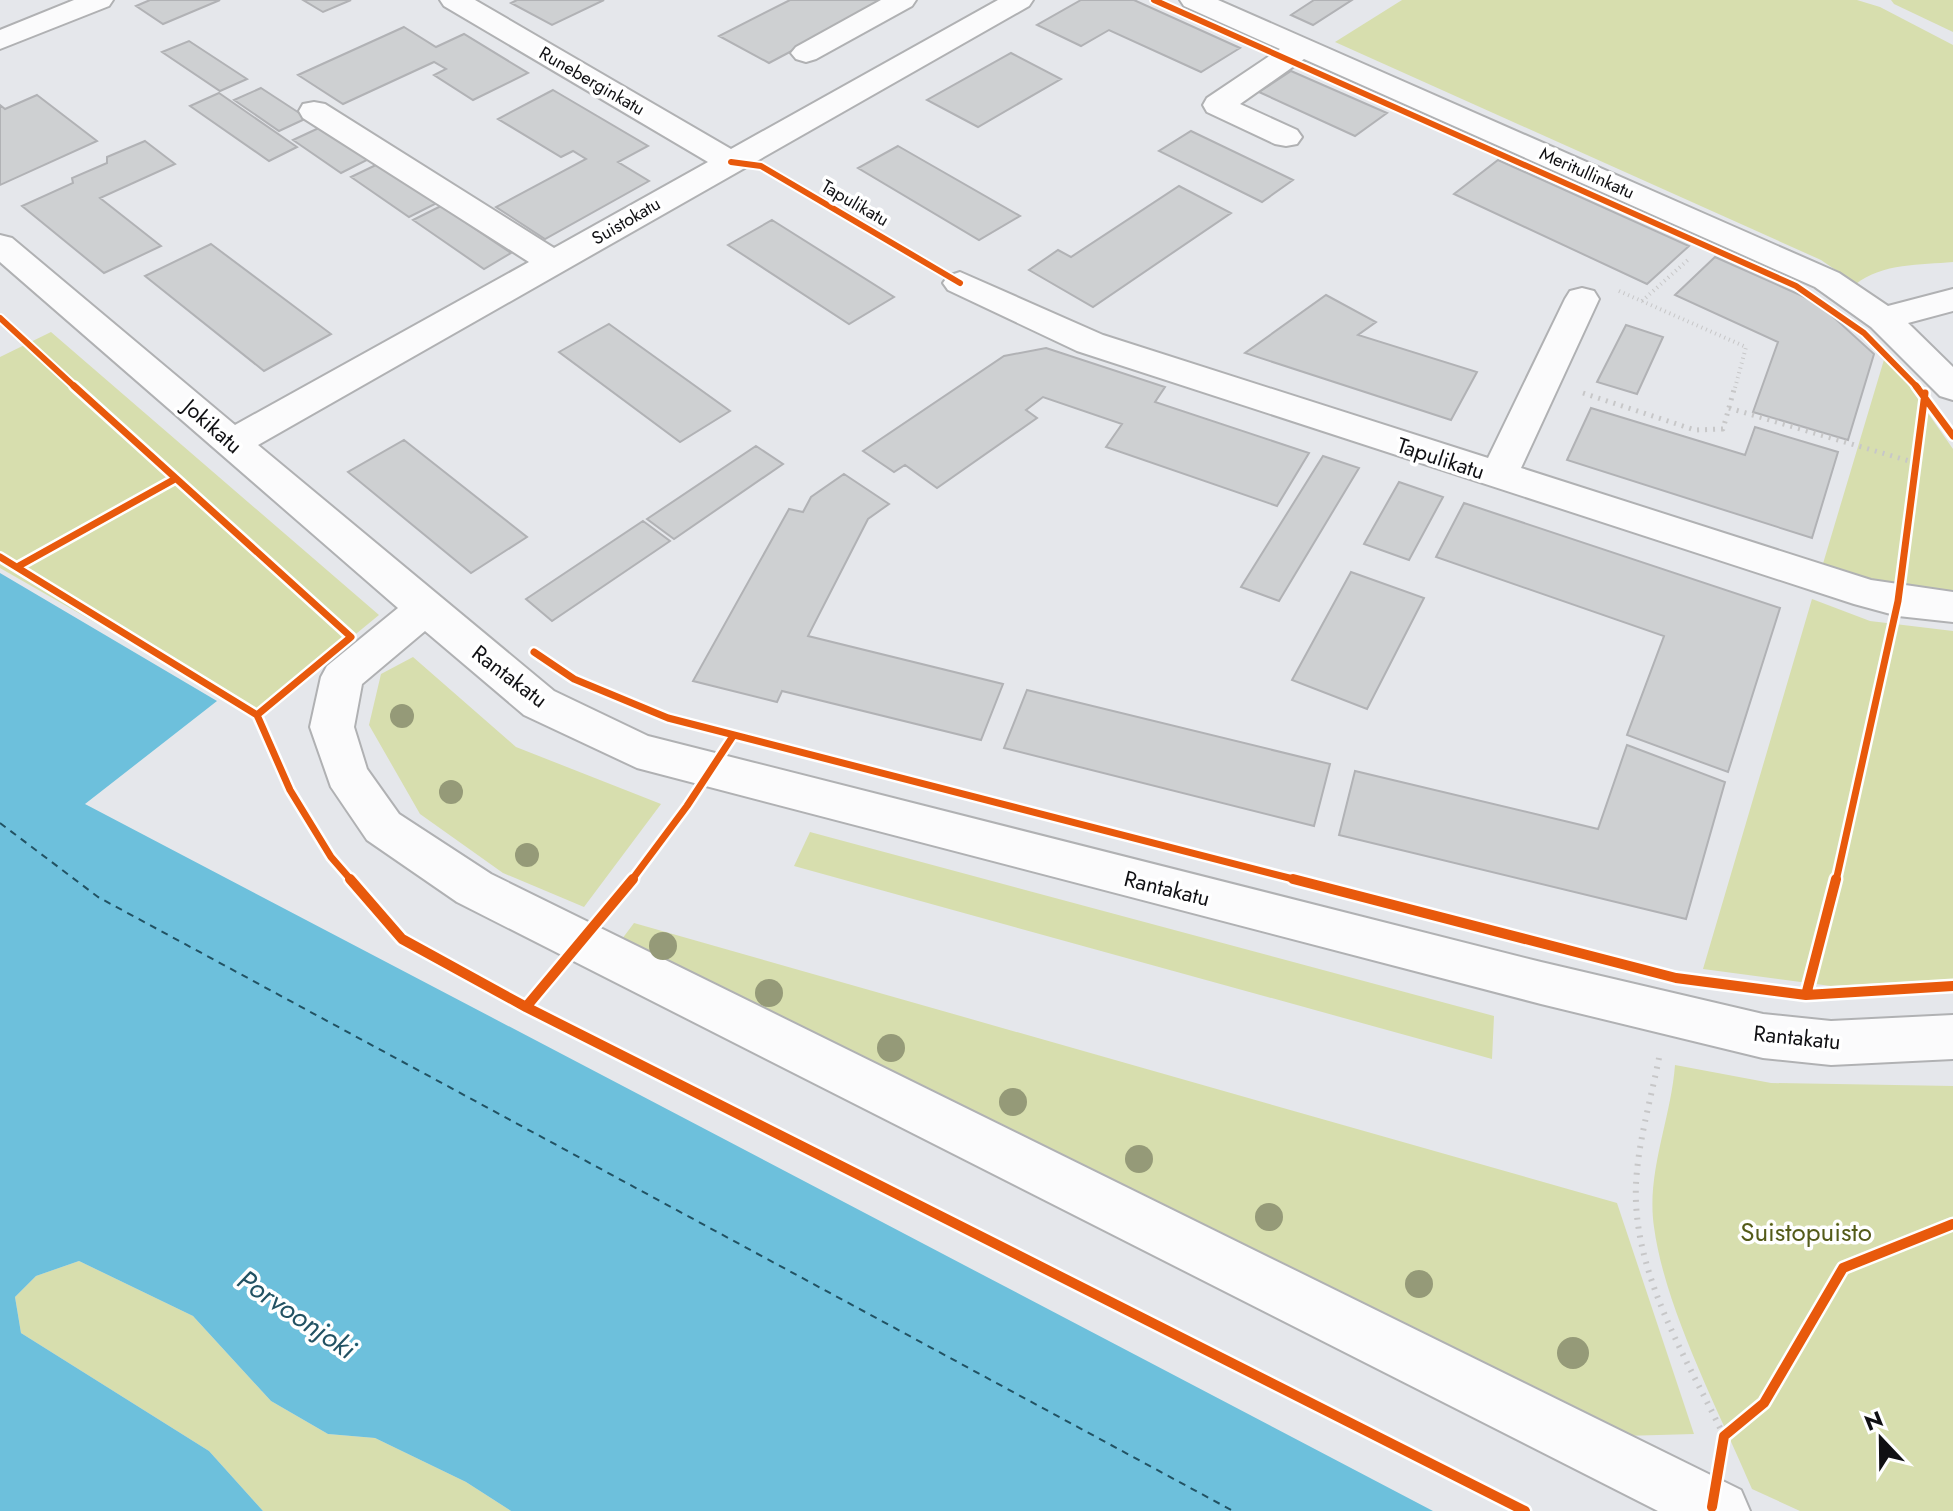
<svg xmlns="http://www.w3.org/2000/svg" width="1953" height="1511" font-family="Jost,sans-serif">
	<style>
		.green { fill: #d7deae }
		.water { fill: #6dc0dc }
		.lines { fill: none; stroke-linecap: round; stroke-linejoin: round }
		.ferry { stroke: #225263; stroke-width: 2; stroke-dasharray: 7 6; stroke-linecap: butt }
		.building { fill: #ced0d2; stroke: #b1b2b5; stroke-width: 2 }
		.minor-casing { stroke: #b0b1b3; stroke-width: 4 }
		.path-far2 { stroke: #c7c7c8; stroke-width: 4; stroke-dasharray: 1 4; stroke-linecap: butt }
		.path-far1 { stroke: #c7c7c8; stroke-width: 5; stroke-dasharray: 2 6; stroke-linecap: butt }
		.path { stroke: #c7c7c8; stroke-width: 6; stroke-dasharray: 2 7; stroke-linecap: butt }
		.minor { fill: #fbfbfc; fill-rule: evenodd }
		.cycleway-far2-casing { stroke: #fff; stroke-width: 10 }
		.cycleway-far1-casing { stroke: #fff; stroke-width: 12 }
		.cycleway-casing { stroke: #fff; stroke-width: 15 }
		.cycleway-far2 { stroke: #e8590c; stroke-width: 6 }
		.cycleway-far1 { stroke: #e8590c; stroke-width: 7 }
		.cycleway { stroke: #e8590c; stroke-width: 10 }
		.tree { fill: #959a78 }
		.labels { text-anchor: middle; stroke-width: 7; stroke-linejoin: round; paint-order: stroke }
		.far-street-label { font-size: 18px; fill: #101013; stroke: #fff }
		.street-label { font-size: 22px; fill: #101013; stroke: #fff }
		.near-park-label { font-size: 26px; fill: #545b19; stroke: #fff }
		.near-water-label { font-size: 28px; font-style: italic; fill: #225263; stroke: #fff }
	</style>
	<rect width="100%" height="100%" fill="#e5e7eb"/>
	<path class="green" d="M1402,0H1857L1880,7L1953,45V262C1921,265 1882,263 1856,284L1821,260L1335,42Z
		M1891,0H1953V32L1894,4Z
		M51,332L379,615L257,715L0,568V357Z
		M1886,353L1953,449V591L1885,586L1822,567Z
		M1812,599L1870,621L1953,631V979L1831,986L1703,969Z
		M413,657L516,747L661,804L584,907L503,873L420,814L369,725L381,674Z
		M810,832L1494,1016L1492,1059L794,866Z
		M634,923L1617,1203L1694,1434L1623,1436L619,943Z
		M1675,1065L1771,1083L1953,1086V1511H1800L1752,1489C1719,1411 1665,1309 1654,1227C1646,1173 1671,1119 1675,1065Z
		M79,1261L193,1316L271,1401L328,1434L375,1438L466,1482L511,1511H263L209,1451L21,1333L15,1297L36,1276Z"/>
	<path class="water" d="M0,573L217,701L85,804L1433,1511H511L466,1482L375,1438L328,1434L271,1401L193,1316L79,1261L36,1276L15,1297L21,1333L209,1451L263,1511H0Z"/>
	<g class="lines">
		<path class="ferry" d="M0,823L98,897L1233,1511"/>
	</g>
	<path class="building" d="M150,0H220L163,24L136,6Z
		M303,0H351L323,12Z
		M517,0H604L552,25L511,3Z
		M790,0H888L769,63L719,36Z
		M1081,0H1134L1240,48L1201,72L1109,30L1081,46L1037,25Z
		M1314,0H1352L1313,25L1291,15Z
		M404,27L436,47L464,34L528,73L473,100L434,75L446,69L434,62L343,104L298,75Z
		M189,41L247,79L220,91L162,52Z
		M1011,53L1061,79L978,127L927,100Z
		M1291,71L1387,113L1355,136L1259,92Z
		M261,88L307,118L279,131L234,100Z
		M553,90L648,146L618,162L649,181L545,239L496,207L586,159L573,151L561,157L498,119Z
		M219,93L297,147L269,161L190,106Z
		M37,95L97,141L0,185V105L5,109Z
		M321,127L369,159L341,173L293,140Z
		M1191,131L1293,180L1262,202L1159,151Z
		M145,141L175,164L100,198L161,246L104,273L22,206L73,183L72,178L107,163V157Z
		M898,146L1020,216L979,240L858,168Z
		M1498,160L1689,246L1647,284L1454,194Z
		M378,164L437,203L409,217L351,177Z
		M1179,186L1231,213L1093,307L1029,270L1058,250L1071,257Z
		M441,206L511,253L484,269L413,220Z
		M772,220L894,297L849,324L728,245Z
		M211,244L331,334L264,371L145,276Z
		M1715,257L1818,303L1874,354L1848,440L1753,412L1778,342L1675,295Z
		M1326,295L1376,322L1358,335L1477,372L1451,420L1245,353Z
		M609,324L730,411L680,442L559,352Z
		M1626,325L1663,337L1637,394L1597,382Z
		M1046,348L1165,387L1155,402L1309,453L1277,506L1106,447L1122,424L1043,397L1026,410L1037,418L937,488L905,465L894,472L863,451L1004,356Z
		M1591,408L1745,455L1755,427L1838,452L1812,538L1567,460Z
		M404,440L527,537L471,573L348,472Z
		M756,446L783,464L674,539L647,519Z
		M1323,456L1359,468L1279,601L1241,587Z
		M844,474L889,504L868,519L808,636L1003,684L981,740L782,691L777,702L693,681L789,509L803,512L811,497Z
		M1399,482L1443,497L1409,560L1364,544Z
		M1464,503L1780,608L1728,772L1627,735L1664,636L1436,557Z
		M643,521L670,541L552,621L526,599Z
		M1351,572L1424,598L1367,709L1292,680Z
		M1027,690L1330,764L1314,826L1004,748Z
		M1627,745L1725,782L1686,919L1339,835L1355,771L1598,829Z"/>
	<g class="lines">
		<defs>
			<path id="minor" d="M74,0H113L109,6L0,49V30Z
				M440,0H475L731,149L998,0H1033L1029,6L258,445L554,691L648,736L1541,962L1763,1014L1831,1021L1953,1015V1059L1831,1065L1763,1058L1541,1004L637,768L524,715L425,631L362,684L354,727L367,769L399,814L491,874L1741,1490L1750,1511H1658L457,902L367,840L331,787L310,727L321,677L327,666L398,608L0,262V235L12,238L235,425L529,262L303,118L299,111L303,104L314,102L325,104L554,248L708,162L444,6Z
				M881,0H916L912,6L816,59L806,62L796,59L791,53L796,47Z
				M1180,0H1218L1839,273L1888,306L1953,289V311L1908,323L1953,367V400L1940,396L1871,327L1815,287L1304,59L1240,104L1297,130L1302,137L1297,144L1286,146L1275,144L1207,112L1203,105L1207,98L1280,49L1184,6Z
				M960,272L1103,335L1488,458L1565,299L1570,291L1582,288L1594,291L1599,299L1521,468L1871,580L1953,592V622L1898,616L1854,604L1077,351L948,290L943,283L948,276Z"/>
		</defs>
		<use href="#minor" class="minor-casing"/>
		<path class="path-far2" d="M1619,291L1746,347L1735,388
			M1642,301L1689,259"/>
		<path class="path-far1" d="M1583,393L1695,430L1723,429L1735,386
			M1729,408L1916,463"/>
		<path class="path" d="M1659,1058C1651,1099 1638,1142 1636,1184C1632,1273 1687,1359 1724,1436"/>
		<use href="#minor" class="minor"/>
		<defs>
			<path id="cycleway-far2" d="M1154,0L1796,286L1864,333L1918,388
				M731,162L761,166L960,283
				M0,318L76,388"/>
			<path id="cycleway-far1" d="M74,386L351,637L257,715
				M1916,386L1953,436
				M0,557L257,715L290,790L331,857L352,881
				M17,567L175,479
				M534,652L574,679L668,718L1301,881
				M631,881L687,806L733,736
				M1836,881L1898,601L1925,393"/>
			<path id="cycleway" d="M350,879L402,939L526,1007L1525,1511
				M1293,879L1676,978L1806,995L1953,986
				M1806,995L1836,879
				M526,1007L633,879
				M1712,1507L1724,1436L1764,1403L1843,1268L1953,1224"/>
		</defs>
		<use href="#cycleway-far2" class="cycleway-far2-casing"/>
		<use href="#cycleway-far1" class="cycleway-far1-casing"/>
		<use href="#cycleway" class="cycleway-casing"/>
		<use href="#cycleway-far2" class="cycleway-far2"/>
		<use href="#cycleway-far1" class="cycleway-far1"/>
		<use href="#cycleway" class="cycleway"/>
	</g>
	<g class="tree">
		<circle cx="402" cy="716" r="12"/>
		<circle cx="451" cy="792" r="12"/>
		<circle cx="527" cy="855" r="12"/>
		<circle cx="663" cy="946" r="14"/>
		<circle cx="769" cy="993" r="14"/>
		<circle cx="891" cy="1048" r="14"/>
		<circle cx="1013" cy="1102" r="14"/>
		<circle cx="1139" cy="1159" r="14"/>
		<circle cx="1269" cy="1217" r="14"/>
		<circle cx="1419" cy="1284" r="14"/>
		<circle cx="1573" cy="1353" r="16"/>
	</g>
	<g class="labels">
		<g class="far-street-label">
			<text transform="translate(592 81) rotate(30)" y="6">Runeberginkatu</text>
			<text transform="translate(1587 173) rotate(24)" y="6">Meritullinkatu</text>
			<text transform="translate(855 203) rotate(30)" y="6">Tapulikatu</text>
			<text transform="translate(626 221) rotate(-30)" y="6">Suistokatu</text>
		</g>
		<g class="street-label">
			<text transform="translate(213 426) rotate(41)" y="8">Jokikatu</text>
			<text transform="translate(1441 458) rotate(18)" y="8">Tapulikatu</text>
			<text transform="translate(510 676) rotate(37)" y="8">Rantakatu</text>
			<text transform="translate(1167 888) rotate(14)" y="8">Rantakatu</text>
			<text transform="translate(1797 1037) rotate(6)" y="8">Rantakatu</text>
		</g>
		<g class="near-park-label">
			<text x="1806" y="1241">Suistopuisto</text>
		</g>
		<g class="near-water-label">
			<text transform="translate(297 1314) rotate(34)" y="10">Porvoonjoki</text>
		</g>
	</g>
	<g transform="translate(1881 1439) rotate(338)" stroke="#ffffff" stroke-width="6" paint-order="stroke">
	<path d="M0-6L14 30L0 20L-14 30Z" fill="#101013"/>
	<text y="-12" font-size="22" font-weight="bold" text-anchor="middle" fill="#101013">N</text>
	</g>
</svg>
